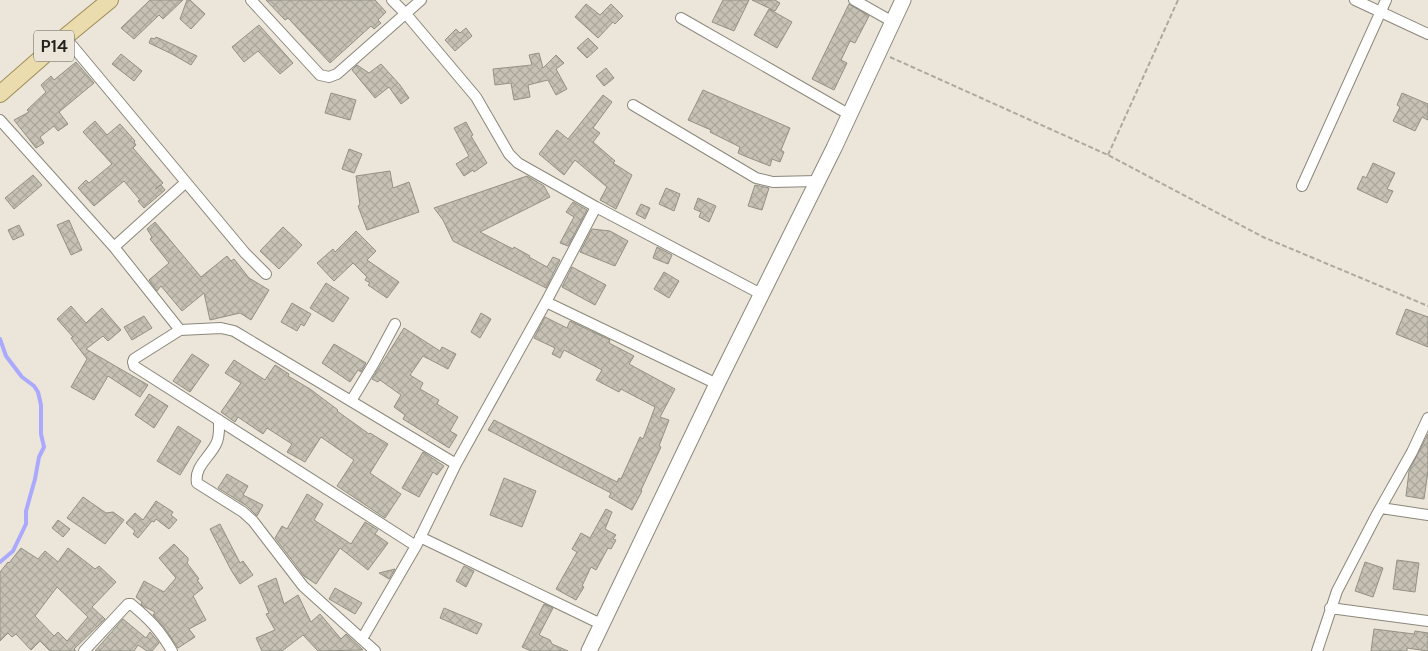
<svg xmlns="http://www.w3.org/2000/svg" width="1428" height="651" font-family="Karla,sans-serif">
	<style>
		.lines { fill: none; stroke-linecap: round; stroke-linejoin: round }
		.stream { stroke: #aba9fd; stroke-width: 4 }
		.building { fill: url(#building-cross-hatch); stroke: #949084; fill-rule: evenodd }
		.street-casing { stroke: #8b877a; stroke-width: 12 }
		.secondary-casing { stroke: #8b877a; stroke-width: 17 }
		.primary-casing { stroke: #9d8c57; stroke-width: 18 }
		.path { stroke: #ada99f; stroke-width: 2; stroke-dasharray: 5 2.5; stroke-linecap: butt }
		.street { stroke: #fff; stroke-width: 10 }
		.secondary { stroke: #fff; stroke-width: 15 }
		.primary { stroke: #ebdcad; stroke-width: 16 }
		.labels { text-anchor: middle; stroke-width: 4; stroke-linejoin: round; paint-order: stroke }
		.shield { fill: #ebe6d9; stroke: #605e56; stroke-width: 1 }
		.shield-label { font-size: 18px; font-weight: bold; fill: #24231e }
	</style>
	<defs>
		<pattern id="building-cross-hatch" width="8" height="8" patternUnits="userSpaceOnUse" patternTransform="scale(1.25)"><rect width="8" height="8" fill="#c6c1b4"/><path d="M0 0l8 8M0 8l8-8" fill="none" stroke="#aaa69a"/></pattern>
	</defs>
	<rect width="100%" height="100%" fill="#ebe6d9"/>
	<g class="lines">
		<path class="stream" d="M0,339L6,356L22,377L34,386L38,392L41,405V434L44,447L39,457L35,479L26,511V524L13,551L0,562"/>
	</g>
	<path class="building" d="M150,0H183L163,19L159,15L134,39L121,28Z
		M187,0H190L205,14L191,29L180,19Z
		M266,0H375L386,12L378,20L381,23L374,29L371,26L330,63L288,18L285,20Z
		M723,0H749L734,31L712,22Z
		M752,0H775L780,3L775,11Z
		M586,4L600,15L611,4L623,16L615,24L613,22L598,38L575,17Z
		M849,4L869,16L855,43L850,41L841,60L847,63L834,90L812,79Z
		M769,9L792,22L777,48L754,35Z
		M259,25L293,63L280,74L258,51L244,62L232,47Z
		M466,28L472,36L455,51L445,40L456,29L460,33Z
		M156,37L174,45L197,56L191,65L172,54L149,43L151,38L155,39Z
		M588,38L598,48L587,58L577,48Z
		M539,53L543,68L556,55L564,63L556,69L567,89L556,95L548,80L528,85L530,97L514,100L511,83L495,85L493,69L532,65L529,55Z
		M121,54L142,71L134,81L112,64Z
		M76,62L94,83L59,112L68,124L58,131L54,126L40,137L44,143L36,148L14,120L29,112L27,110L46,92L41,85L51,76L54,80Z
		M381,64L400,85L409,98L401,104L389,87L375,98L352,70L357,65L369,73Z
		M606,68L614,78L604,86L596,76Z
		M703,90L790,128L781,150L784,152L780,162L772,159L770,166L747,157L738,153L740,147L710,132L711,130L688,120Z
		M331,93L356,100L350,120L325,113Z
		M1402,93L1428,104V120L1422,117L1415,131L1393,121L1400,107L1397,105Z
		M603,95L612,102L593,128L600,133L593,142L615,161L613,163L632,175L616,209L600,200L607,187L575,160L564,175L539,154L557,130L568,139Z
		M95,121L107,135L120,124L135,141L134,142L136,145L133,148L163,183L155,189L161,185L165,190L144,208L138,201L140,200L124,181L94,206L78,188L86,180L89,183L112,164L83,132Z
		M466,122L473,135L471,136L487,163L474,172L473,170L464,176L456,164L469,156L454,128Z
		M349,149L362,154L354,173L342,169Z
		M1373,163L1395,173L1387,189L1393,191L1387,203L1357,189L1363,176L1366,178Z
		M390,171L393,188L409,182L419,212L367,230L358,206L360,205L356,176Z
		M33,175L42,185L14,209L5,198Z
		M527,176L544,186L550,197L480,232L513,249L514,247L530,256L529,257L547,267L553,257L560,260L546,288L453,241L443,220L434,208Z
		M755,185L769,188L762,210L748,206Z
		M666,188L680,194L674,211L659,204Z
		M698,198L716,206L709,222L699,217L701,212L694,209Z
		M573,202L587,210L568,246L560,243L574,217L566,212Z
		M641,204L650,208L645,219L636,214Z
		M69,220L82,250L71,255L57,225Z
		M155,222L201,277L227,256L231,261L234,259L249,278L269,290L251,320L240,313L210,320L204,293L182,311L161,286L157,291L149,280L169,263L150,239L152,237L147,229Z
		M19,225L24,235L13,240L8,230Z
		M283,227L302,245L279,269L260,251Z
		M592,229L610,231L628,241L615,266L580,252Z
		M356,231L376,251L367,260L399,282L387,298L368,285L370,283L365,280L367,277L353,263L334,281L317,263L333,249L335,252Z
		M657,247L672,255L668,264L653,258Z
		M572,267L606,285L595,305L562,287Z
		M664,272L679,281L669,298L654,289Z
		M326,283L349,298L333,322L310,308Z
		M292,303L311,314L304,326L301,324L297,331L281,322Z
		M71,306L86,323L102,308L121,330L108,341L103,336L86,349L148,385L140,397L108,376L94,400L71,387L87,359L71,338L73,337L57,319Z
		M1406,309L1428,317V347L1396,334Z
		M481,313L491,319L480,338L471,332Z
		M144,316L152,328L132,340L124,327Z
		M545,317L567,328L570,321L610,340L609,343L634,356L629,364L675,389L660,417L669,420L659,446L661,447L641,490L642,491L632,510L609,497L611,493L488,430L494,420L617,482L619,478L621,479L640,437L643,439L655,407L621,389L619,392L596,380L602,370L564,350L560,358L552,354L555,348L534,338Z
		M404,328L440,351L442,347L456,354L448,369L423,356L410,375L423,383L420,389L439,400L437,404L458,417L450,431L457,435L449,448L403,419L405,415L394,407L401,395L380,380L378,382L372,379Z
		M334,344L366,363L361,372L358,370L350,382L322,363Z
		M192,354L209,365L190,392L173,381Z
		M234,360L265,380L275,365L289,374L288,376L310,389L338,410L337,411L369,434L370,433L388,444L370,473L401,494L385,518L337,486L354,460L321,437L305,462L287,452L292,444L267,428L263,434L238,417L235,422L221,412L241,383L225,373Z
		M149,394L168,406L154,428L135,415Z
		M178,426L201,441L180,475L157,461Z
		M1428,434V471L1424,499L1406,496L1409,471Z
		M423,452L444,466L437,475L433,472L419,497L402,488Z
		M227,474L248,486L243,495L263,505L257,516L247,506L218,488Z
		M504,478L536,491L522,527L490,515Z
		M307,494L323,504L314,520L351,544L365,522L378,530L375,534L388,543L368,570L340,548L316,584L304,576L275,538L282,526L287,529Z
		M83,497L106,513L113,512L124,520L105,544L67,518Z
		M156,501L173,512L171,515L177,520L169,529L156,519L154,522L152,521L138,538L133,534L135,531L126,523L135,513L143,520Z
		M606,509L612,512L605,529L616,535L613,539L616,540L611,549L608,548L596,570L591,567L582,586L584,587L576,600L556,589L577,552L572,549L581,533L590,538Z
		M58,520L70,529L63,537L52,528Z
		M220,524L240,563L243,561L253,575L240,584L231,570L210,529Z
		M174,544L188,558V561L187,563L199,579L197,580L203,588L193,596L206,620L189,629L195,637L178,648L164,627L153,615L155,612L143,606L141,604L142,602L136,597L144,581L164,592L176,578L159,558Z
		M21,548L38,559L45,551L58,562L68,548L95,569L99,566L116,582L92,607L105,619L74,649L76,651H50L40,641L31,650L16,634L12,637L8,633L0,641V572L8,562L9,563ZM57,587L88,617L67,641L58,632L54,636L35,616Z
		M1397,560L1419,563L1415,592L1393,589Z
		M1365,562L1383,568L1373,597L1355,591Z
		M464,566L474,571L466,587L456,581Z
		M395,569L389,579L379,573Z
		M276,578L284,604L298,595L311,622L320,614L341,639L346,634L363,650L318,651L303,635L282,651H262L256,638L275,630L266,614L269,613L258,586Z
		M335,588L362,603L355,614L329,599Z
		M544,604L553,608L539,635L550,640L552,644L568,651H531L522,647Z
		M444,608L482,624L477,634L440,618Z
		M123,619L146,638L150,632L159,643L152,651H147L138,645L134,651H95Z
		M1374,629L1414,634L1415,631L1428,633V651L1407,648V651H1371Z"/>
	<g class="lines">
		<defs>
			<path id="street" d="M251,0L320,75L329,77L337,74L421,0
				M392,0L406,14L476,97L509,154L518,163L596,207L761,294
				M854,0L893,22
				M1355,0L1428,34
				M681,18L850,115
				M65,37L245,253L266,274
				M633,105L756,178L773,182L817,181
				M0,120L114,247L180,330L221,328L234,331L456,464
				M1302,186L1386,0
				M114,247L185,183
				M546,302L717,384
				M180,330L134,359L133,362L134,366L416,546
				M351,401L374,363L395,324
				M219,420C219,428 220,437 216,444C209,458 194,467 197,483L243,512L253,521L303,586L375,651
				M1381,508L1428,515
				M420,537L603,625
				M1330,608L1428,621
				M362,639L416,546L456,464L546,302L596,207
				M84,651L128,604H131C150,620 159,629 172,651
				M1317,651L1337,591L1376,516L1412,452L1428,418"/>
			<path id="secondary" d="M589,651L717,384L834,148L903,0"/>
			<path id="primary" d="M0,94L65,37L110,0"/>
		</defs>
		<use href="#street" class="street-casing"/>
		<use href="#secondary" class="secondary-casing"/>
		<use href="#primary" class="primary-casing"/>
		<path class="path" d="M890,57L1108,155L1263,237L1428,306
			M1108,155L1178,0"/>
		<use href="#street" class="street"/>
		<use href="#secondary" class="secondary"/>
		<use href="#primary" class="primary"/>
	</g>
	<g class="labels">
		<rect class="shield" x="34" y="30.5" width="40" height="31" rx="4"/>
		<g class="shield-label">
			<text x="54" y="52">P14</text>
		</g>
	</g>
</svg>
